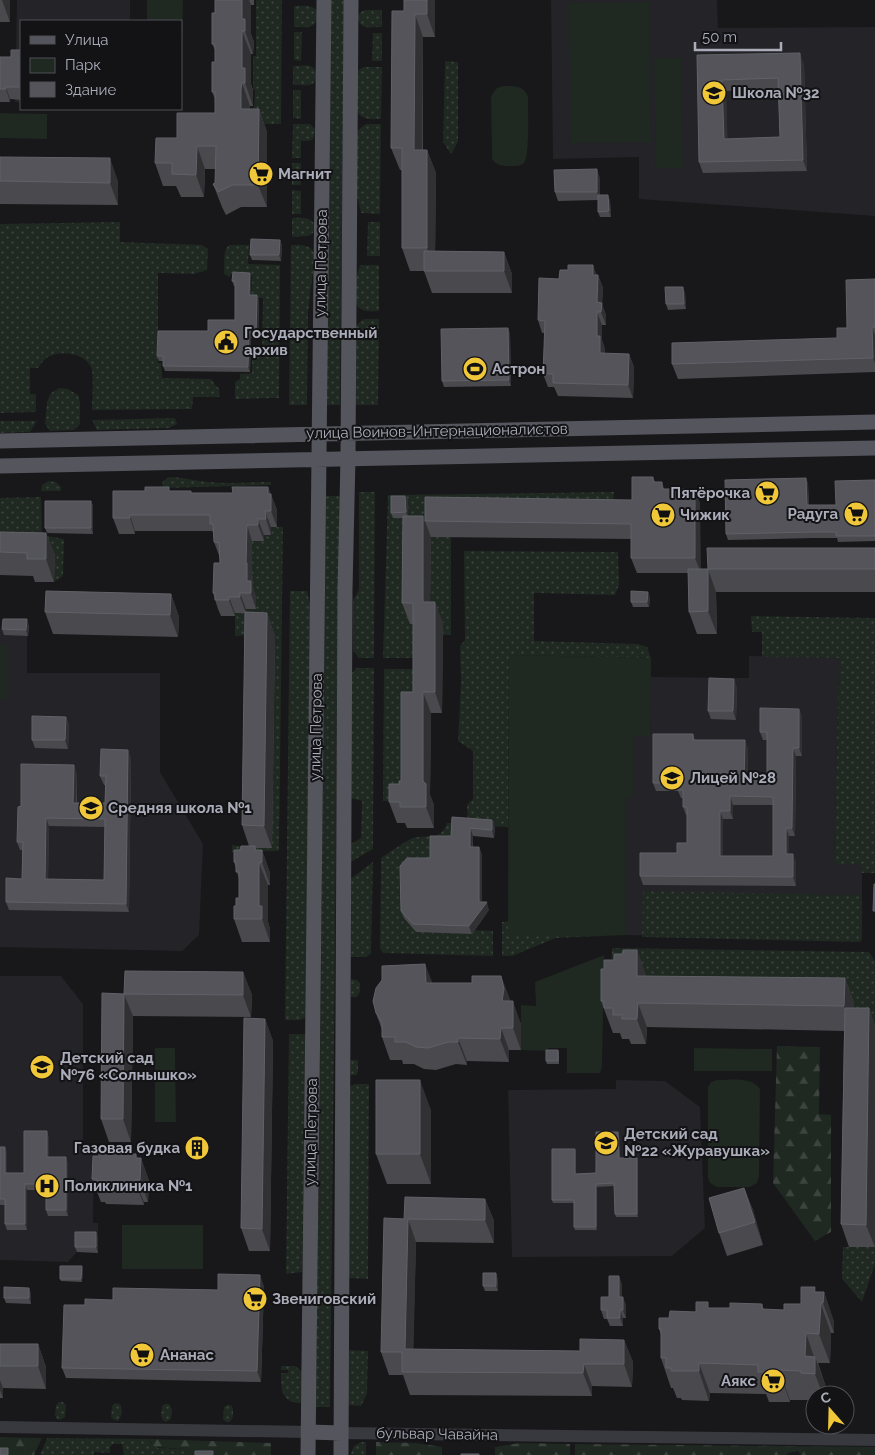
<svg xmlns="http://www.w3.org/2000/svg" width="875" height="1455" font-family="Raleway,sans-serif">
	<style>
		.built { fill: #242327 }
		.grass { fill: url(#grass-dots) }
		.forest { fill: url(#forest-firs) }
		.green { fill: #1f2821 }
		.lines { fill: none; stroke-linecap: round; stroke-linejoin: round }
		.minor { stroke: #38393e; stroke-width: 12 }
		.major { stroke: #54555d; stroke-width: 15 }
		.wall { fill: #49494e; fill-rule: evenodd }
		.shaded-wall { fill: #313134 }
		.building { fill: #54545a; stroke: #616268; fill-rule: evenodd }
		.labels { text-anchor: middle; stroke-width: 4; stroke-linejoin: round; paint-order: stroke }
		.poi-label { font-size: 15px; font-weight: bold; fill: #aaadb9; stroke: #131215; text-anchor: start }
		.street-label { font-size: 15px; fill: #aaadb9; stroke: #131215 }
	</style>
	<defs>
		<pattern id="grass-dots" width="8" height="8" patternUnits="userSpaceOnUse" patternTransform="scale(1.25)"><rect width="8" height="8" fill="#1f2821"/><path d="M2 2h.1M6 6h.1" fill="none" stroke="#3d443f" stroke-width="1.8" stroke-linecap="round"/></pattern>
		<pattern id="forest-firs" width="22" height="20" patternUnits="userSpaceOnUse" patternTransform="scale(1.25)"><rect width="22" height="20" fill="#1f2821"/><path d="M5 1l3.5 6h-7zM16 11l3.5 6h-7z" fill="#3d443f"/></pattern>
	</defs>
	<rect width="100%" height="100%" fill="#18171a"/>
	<path class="built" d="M17,0H130V21H21V102H15Z
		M551,0H717L718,28L875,27V216L639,199V157L553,159Z
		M0,629H27V673H160V772L203,844L199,935L182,951L0,947Z
		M509,655L651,658V677L749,678V656L839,658L834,864H862V940L625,935H508Z
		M0,976H61L83,1004V1149L94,1150L93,1223H98V1237H77V1252L68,1262L0,1260Z
		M616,1080L665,1081L700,1107L705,1228L672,1256L512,1257L508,1090L616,1089Z"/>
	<path class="grass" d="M256,0H282L281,124H249L253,112V107H254L255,90H253C253,79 253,67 253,56H256Z
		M331,0H344L340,405H326Z
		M294,6C300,6 309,5 314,8C317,10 317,11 317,15C317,30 306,27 294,27Z
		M365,10H382V27C370,27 358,31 358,15L362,11Z
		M294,32H302L301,61L294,60Z
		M373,33H382V61H372Z
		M445,61L458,62V142L451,154L443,142Z
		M293,66C298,66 305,65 310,66C319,69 319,82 310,85C305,86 298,85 293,85Z
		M364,67H382L381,119C372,119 364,121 357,112V71Z
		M293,90H301V119L293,118Z
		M293,124H310L315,129C315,141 312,141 301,141V158H292Z
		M366,124H381L380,214L361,213L355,187L357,131L363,126Z
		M292,163H301V185H292Z
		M292,190L301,191V214H292Z
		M292,218C301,218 310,216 315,225L313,233L308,236L292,237Z
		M120,222V242L202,245L208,249L207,270L194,274L158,273V363H161L162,378L211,379L216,386L219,388L220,397H193L192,409L92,410C92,401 94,374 91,367C84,352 57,350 45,359C43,361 40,365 38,368H30V394H36V412L0,413V224Z
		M368,222H380V256H367Z
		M229,245H249L248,264L280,265L279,398L235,399V382L240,379V374L252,373V351H262L263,298H251L252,276L231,274L230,277L224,274C225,264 222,251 229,245Z
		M291,245C302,245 311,244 315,255L308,313L307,405H289Z
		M360,265H379V311C374,311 367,312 363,310C347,304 357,276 360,265Z
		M364,319H379L378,405H353L355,326L361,321Z
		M59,388L68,389L78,395L80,402V424L74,430L50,431L45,424L47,402L51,393Z
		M175,418L177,424L169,428L97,430L92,420Z
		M0,421H37L30,432L0,433Z
		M170,477C183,477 195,481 209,482C229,484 251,482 271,482V485L162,488L163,481Z
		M48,481L56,482L61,487V491H41L42,485Z
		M359,492H375L374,658H359L353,651V600L359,590Z
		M614,492L613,513L431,537H451V635H443L442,623H410L421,624V658H383L388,495Z
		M326,496H340L330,1407H316Z
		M41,497L42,535L64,539L63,576L54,582V555L0,554V498Z
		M271,527H283L279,851L232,852V845L250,848L253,635L235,636V613H246V609H256C250,585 252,564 252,541H264V535Z
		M464,551L618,552L619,585L615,595L534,593V641L638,644L647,647L651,658L509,655L508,827L468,825L467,805L473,799V751L458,741L461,682L460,646L465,640Z
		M290,591H307L312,614L307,1017L300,1020H285Z
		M751,616L875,618V873H862V864H834L839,658L762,657V632H752Z
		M356,668H374L373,849L349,863V845L361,838L362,801L350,798L352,673Z
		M384,669H421L409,801H383Z
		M447,823H454L474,930L493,931V956L384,953L380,949L381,858C389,853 405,841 413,838C428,834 440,842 447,823Z
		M373,862L371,954L366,957H349V880Z
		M625,890V935L556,938L512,956H502V922L527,920Z
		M643,891L862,895L861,942L642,937Z
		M612,948L869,952L875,961V1031H853V1003L611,977Z
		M351,979L357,980L360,983V992L357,997H351L350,1060H358V1072L356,1075H350Z
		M289,1034H306L302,1272L286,1274Z
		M355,1084H369L368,1279L347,1278L346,1088Z
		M875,1206V1264L862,1302L842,1279L843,1247H875Z
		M347,1350L368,1351L367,1394L361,1406L346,1405Z
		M281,1366H295L304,1373V1403C282,1404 281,1392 281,1373H288V1370H281Z
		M59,1402H63L66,1405L65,1417L60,1420L57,1419L55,1415L56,1405Z
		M115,1403L120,1404C123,1409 122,1417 118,1421L114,1420L111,1417L112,1406Z
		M165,1404H169L172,1409L171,1419L166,1422L163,1420L161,1416L162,1406Z
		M227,1405H231L233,1408V1417L230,1422H226L223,1419L224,1407Z
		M47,1438L149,1439L150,1443L158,1448L185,1449L190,1451V1455H123L124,1454L122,1444H113L110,1447V1453L94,1452V1455H40Z
		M361,1442H366V1455H350L354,1446Z"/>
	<path class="forest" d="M777,1046L820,1047L819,1114L831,1115V1232L815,1241L773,1183Z
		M0,1437L42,1438L34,1455H9L0,1451Z
		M149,1439L271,1443V1455H214V1454L190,1455V1451L185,1449L155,1447L152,1445Z
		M376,1442L416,1443L442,1447V1455H376Z
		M520,1443L570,1444V1455H495V1447Z
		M575,1444L875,1447V1455H801L798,1451L788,1453L787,1455H575Z"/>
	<path class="green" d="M147,0H183L182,54L181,21H147Z
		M649,2L651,142L570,143L568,3Z
		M654,58H681L683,168H656Z
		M503,86C513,86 523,85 528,96C528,108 530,156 524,163C520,167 514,166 509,166C501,166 496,165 492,159L491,96L497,88Z
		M0,113L47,114V139L0,138Z
		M0,646H7V699H0Z
		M509,655L651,658L650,736H633V798L625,797V935H508Z
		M604,955L602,1067L600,1073H567V1048H548L547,1051L521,1050V1005L536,1006L535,982Z
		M155,1048H175L176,1122H155Z
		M694,1048L772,1049V1071H694Z
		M717,1080C731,1080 752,1076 760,1089L759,1176L757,1183L750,1187H717L710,1183L708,1178V1087L711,1082Z
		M122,1225H203V1269H122Z"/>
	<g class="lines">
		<path class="minor" d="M0,1427L309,1432
			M341,1433L875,1440"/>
		<path class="major" d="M0,441L875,422
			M0,466L875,448
			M309,1432L341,1433
			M308,1455L324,0
			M341,1455L345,590L348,458L351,0"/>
	</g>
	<path class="wall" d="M0,0H10V22H0Z
		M215,0H254V5H251V34L254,42L253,54H251V84L253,91V106H250V109H259L267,132V207H241L226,215L222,207L213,184L215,183L216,169H205L204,197H181L176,186H163L155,163L177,138L215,113V99L212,92L215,62V50L212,44L215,13Z
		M404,0H435V37H423V150H427L436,173L435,251L504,252L512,274V293H432L424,271H410L402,248V170H400L391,148L404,11Z
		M21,50V100L10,99V102H0V57H11Z
		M697,55L804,64L807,171L703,173L699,162ZM778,89L780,137L727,139L726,91Z
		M0,157L118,181V205L0,204Z
		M600,178V195L610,200L611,217H600L598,212V200L558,201L555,192Z
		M280,240L282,246L281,261L252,260L250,255Z
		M598,275L603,288L602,304L606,315V325H602V340L605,349V354H629L634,367L633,398L558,396L554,387H548L543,374L545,333H542L538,320L559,279Z
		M251,278V295L259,300L258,339L251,338L250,372L165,371L163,366V361H159L157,356L208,331L235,320V286H234L232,281Z
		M875,279V372L678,379L672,364L837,338L847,328Z
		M685,292L686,309L668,310L666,304Z
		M508,328L510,334L511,386L444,387L442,381Z
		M653,477L655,482H662L664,489H695L700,504V569H708L875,548V592H716L717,634H697L689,612L688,573H637L631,558V539L431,537L430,602L443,623L442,713H431L430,795L434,805V828H407L405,823H397L389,802L401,781L413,692V624H410L402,603L403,518H393L391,513L405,496L408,501V516L425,521L632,500Z
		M806,478L808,484L809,505H836L875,480V541L838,542L837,538H814L728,540L726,534Z
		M268,487L277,510V527H271V535H264V541H252V575L253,579V588L256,597V609H246V612L267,613L275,636L272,848H256V850H262L270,873V885H268V922L270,929V942H242L234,919L239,898V879L234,862L240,850L249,846L242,825L245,613H235V616H221L218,609L213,593L220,563V558L214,542V534L212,531H135V534H119L113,518L170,491L191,493H233Z
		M91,501L93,506V534L47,533L45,528Z
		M0,532L46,533L55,555L54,582H35L33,576L0,575Z
		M171,594L179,617L178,637L53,634L45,612Z
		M650,597L649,607H633L631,602Z
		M29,625L28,636L4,635L2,629Z
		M737,687L736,720L711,719L708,711Z
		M799,709L802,717V756H796L795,836H789V854L796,862V886L643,885L640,876L677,853L687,843V815H686L683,807V798H681L678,791H656L653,783L693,734L695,740L748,748L747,780H767V740H763L760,732ZM733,805H773V856H723V819H733Z
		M66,717L69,725L68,749L35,748L32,740Z
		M131,758L129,912L9,910L6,902L22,879V850H20L17,842L21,806L77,774V803H105V785H104L100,776ZM49,826L105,827L104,880L48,879Z
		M452,817L495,827L494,838L473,836V847H479L482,855V902L489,910L472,934L416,932L404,918L401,911L430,858L451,836Z
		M637,950L646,976L845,978L854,1003L853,1008H869L875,1026V1247H849L841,1224L844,1031L647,1027L646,1044H631L629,1039H622L620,1033H613L601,1001L604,969L623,954Z
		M425,964L432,983H472L501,976L510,1001L521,1024V1050H509V1062L467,1061V1065L456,1064L436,1070L424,1069L414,1064H403L402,1060H390L382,1037V1030L376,1013Z
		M243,972L252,995L251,1017L133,1016L131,1142H109L101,1119L124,994Z
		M265,1019L273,1041L270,1251H249L241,1228Z
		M558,1050L559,1053V1064H547L546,1061Z
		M431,1110V1184H387L376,1154Z
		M618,1132L619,1135L620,1158L638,1161V1217H616L615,1214L614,1186L597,1187V1230H575L574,1227V1203H553L552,1200L576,1151V1174L596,1173Z
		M49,1137V1157L68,1163V1216H48L46,1210V1190H27V1230H7L5,1224V1205H0V1147L7,1152V1173H24Z
		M203,1141V1154H191L190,1151Z
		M137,1158H141L149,1181L148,1202H144V1205L106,1204L105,1202H101L92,1179Z
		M744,1188L753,1210L763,1245L727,1256L719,1233Z
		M485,1199L494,1221V1243L416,1242L413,1349L580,1351L624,1340L633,1362L632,1387L592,1386V1396L410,1395L403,1375H389L381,1352L404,1219Z
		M98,1237V1253L77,1252L75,1247Z
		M83,1269L82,1282L61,1281L60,1279Z
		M498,1279V1291H485L483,1286Z
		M622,1284V1297L626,1305V1318H623V1326H610L607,1319H604L601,1310L609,1297Z
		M264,1286L261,1382L66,1378L62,1368L85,1305L113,1300Z
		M816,1292H824L834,1322V1333H831L830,1363H818L826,1387V1395H815V1403H812L811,1400H790V1402H769L766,1394L710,1393L709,1401L682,1400L681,1398H677L673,1388H671L661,1358V1335L659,1329L669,1318L710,1308H730L762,1304L764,1310H784L801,1304Z
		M31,1293V1304L6,1303L4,1298Z
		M0,1344H38L46,1367V1389L3,1388V1398H0Z"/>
	<path class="shaded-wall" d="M2,0H10V22Z
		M242,0H249L251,5V34L254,42L253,54L245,31L242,19Z
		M427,0H435V37L427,14Z
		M415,14L423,37L422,173L414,150Z
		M242,31L251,54V84L253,91V106L245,83L242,68Z
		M800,53L804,64L807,171L803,160Z
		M722,80L726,91L728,150L724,139Z
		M242,83L250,106L249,111L241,109V88Z
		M6,87L10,99V102L6,89Z
		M259,109L267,132V207L258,185Z
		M197,146L205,169L204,197L196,175Z
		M427,150L436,173L435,271L427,248Z
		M110,158L118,181V205L110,183Z
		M597,169L600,178V200L597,192Z
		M608,195L610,200L611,217L609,211Z
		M280,240L282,246L281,261L279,255Z
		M504,252L512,274V293L504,271Z
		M593,265L598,278L593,275Z
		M250,273L251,278V300L249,295Z
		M598,275L603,288L602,304L606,315V325L597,302Z
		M683,287L685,292L686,309L684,304Z
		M257,295L259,300L258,339L256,334Z
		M597,312L602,325V340L605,349L604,366L600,353L597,336Z
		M872,327L875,335V363L873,358Z
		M508,328L510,334L511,386L509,380Z
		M249,333L251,338L250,372L248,367Z
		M629,354L634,367L633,398L628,385Z
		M806,478L808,484L809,510L807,505Z
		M268,487L277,510V527L271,511L268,494Z
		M695,489L700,504L701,573L695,558Z
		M405,496L408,501V518L406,512Z
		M91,501L93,506V534L91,528Z
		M265,511L271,527V535L266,519Z
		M130,515L135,531V534L130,518Z
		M423,516L431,537L430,623L423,602Z
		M258,519L264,535V541L258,525Z
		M247,525L252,541V575L253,579V588L256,597V609L247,581L246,563Z
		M46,533L55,555L54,582L46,559Z
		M708,569L716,592L717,634L708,611Z
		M648,592L650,597L649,607L647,602Z
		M240,593L246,609V613L240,597Z
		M171,594L179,617L178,637L170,615Z
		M229,597L235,613V616L229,600Z
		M435,602L443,623L442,713L435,692Z
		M267,613L275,636L272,848L264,826Z
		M27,619L29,625L28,636L26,630Z
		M734,679L737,687L736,720L733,711Z
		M423,692L431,713L430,795L434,805V828L426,807L423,781Z
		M799,709L802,717V756L799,748Z
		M66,717L69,725L68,749L65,740Z
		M745,740L748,748L747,788L744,780Z
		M793,748L796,756L795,836L792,828Z
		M128,750L131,758L129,912L126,904Z
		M74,765L77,774L76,811L73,803Z
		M730,796L733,805V819L730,811Z
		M720,811L723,819V864L720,856Z
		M46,818L49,826L48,887L45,879Z
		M492,820L495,827L494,838L492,830Z
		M470,828L473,836L472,855L470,847Z
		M786,828L789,836V862L786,854Z
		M479,847L482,855V909L487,902L489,910L472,934L469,926L479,902Z
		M262,850L270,873V885L262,862Z
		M793,854L796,862V886L793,877Z
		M259,863L268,885V922L270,929V942L262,919L259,906Z
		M637,950L646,975V1001L637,976Z
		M425,964L434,987L426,983Z
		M243,972L252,995L251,1017L243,995Z
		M501,976L510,999L512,1012L502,1001Z
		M845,978L854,1003L853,1031L844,1006Z
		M124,994L133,1016L131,1142L123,1119Z
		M513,1001L521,1024V1050L513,1028Z
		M638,1003L647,1027L646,1044L637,1019Z
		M869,1008L875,1026V1247L866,1225Z
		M265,1019L273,1041L270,1251L262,1229Z
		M501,1028L509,1050V1062L500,1039Z
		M458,1038L467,1061V1065L458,1042Z
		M420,1080L431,1110V1184L420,1154Z
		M47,1131L49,1137V1163L47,1157Z
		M618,1132L619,1135L620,1161L619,1158Z
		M202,1138L203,1141V1154L202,1151Z
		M5,1147L7,1152V1178L5,1173Z
		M575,1149L576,1151V1176L575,1174Z
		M136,1154L140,1166L141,1158L149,1181L148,1202L140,1180L136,1158Z
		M66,1157L68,1163V1216L66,1210Z
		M637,1158L638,1161V1217L637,1214Z
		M135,1180L144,1202V1205L135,1182Z
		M25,1184L27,1190V1230L25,1224Z
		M596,1184L597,1187V1230L596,1227Z
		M744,1188L753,1210L763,1245L755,1222Z
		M485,1199L494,1221V1243L485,1220Z
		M408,1219L416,1242L413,1372L405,1349Z
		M96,1232L98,1237V1253L96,1247Z
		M82,1266L83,1269L82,1282L81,1279Z
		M496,1273L498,1279V1291L496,1286Z
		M260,1275L264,1286L261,1382L257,1371Z
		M619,1276L622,1284V1305L619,1297Z
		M815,1287L831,1333L830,1363L819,1334L814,1292Z
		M29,1288L31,1293V1304L29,1298Z
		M824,1292L834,1322V1333L823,1303Z
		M623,1297L626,1305V1318L623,1310Z
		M620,1310L623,1318V1326L620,1318Z
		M806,1333L815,1360V1357L826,1387V1395H823L815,1374L805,1356Z
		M624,1340L633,1362L632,1387L624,1364Z
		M38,1344L46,1367V1389L38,1366Z
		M699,1363L710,1393L709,1401L699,1371Z
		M584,1364L592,1386V1396L583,1373Z
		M779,1370L790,1400V1402L779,1372Z
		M0,1380L3,1388V1398L0,1390Z"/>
	<path class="building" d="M215,0H242V19H245V31H242V68H245V83H242L241,88V109H259L258,185H232L218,192L213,184L215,183L216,146H197L196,175L172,174V163H155L156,138H177V113H215V92H212V62H215V44H212V13H215Z
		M404,0H427V14H415L414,150H427V248H402V148H391L392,11H404Z
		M11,50H21V87H6V89H0V57H11Z
		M800,53L803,160L699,162L697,55ZM778,78L780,137L724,139L722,80Z
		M0,157L110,158V183L0,181Z
		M597,169V192H555L554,170Z
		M598,195H608L609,211L598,212Z
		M251,239L280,240L279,255H250Z
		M424,251L504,252V271H424Z
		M568,265H593V275H598L597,302L602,303L601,312H597V336H600V353L629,354L628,385L553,383V374H543L545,321L538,320L539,278L559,279L560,270H568Z
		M233,272L250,273L249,295H257L256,334L249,333L248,367L163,366V356H157L158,331H208V320H235V281H232Z
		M875,279V327H872L873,358L672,364V343L837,338V328H847L846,280Z
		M665,287H683L684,304H666Z
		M508,328L509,380L442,381L441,329Z
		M632,477H653V482H662V489H695V558H631V524L425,521V497L632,500Z
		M806,478L807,505H836L835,481L875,480V536H836V532H812L726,534L725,480Z
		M145,487H169V491H191V493H233L232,487H268V494H271V511H265L266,519H258V525H247L246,563H247V581H251V593H240V597H229V600H215V593H213L214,563H220L219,543L214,542L213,524H210V515H130V518H113V491H145Z
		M391,496H405L406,512L391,513Z
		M45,501H91V528H45Z
		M403,516H423V602H435V692H423V781L426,784V807H400V802H389V784H399V781H401V692H413V603H402Z
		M0,532L46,533V559H27V553L0,552Z
		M707,548H875V569H708Z
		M688,569H708V611L689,612Z
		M46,591L171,594L170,615L45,612Z
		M631,591L648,592L647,602H631Z
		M245,612L267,613L264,826L242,825Z
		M3,619H27L26,630L2,629Z
		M709,678L734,679L733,711H708Z
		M760,708L799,709V748H793L792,828H786V854H793V877L640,876V853H677V843H687V807H683V790H678V783H653V734H693V740H745L744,780H767V732H760ZM730,796L773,797V856H720V811H730Z
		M32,716L66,717L65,740H32Z
		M101,749L128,750L126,904L6,902V878L22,879L23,842H17L18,807L21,806V764L74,765L73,803H105L106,776H100ZM46,818L105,819L104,880L45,879Z
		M452,817L492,820V830L470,828V847H479V902H487L469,926L413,924L401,911L400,866L407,858H430V836H451Z
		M241,846H255V850H262V862L259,863V906H262V919H234V906H236V898H239V872H236V862H234V850H240Z
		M874,884H875V911H873Z
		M623,950H637V976L845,978L844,1006L638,1003L637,1019H622V1015H613V1008H604V1001H601V969H604V960H614V954H623Z
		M425,964L426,983H472V976H501L504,989L502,1001H513V1028H501L500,1039L458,1038V1042H448L428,1048L416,1047L406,1042H395V1037H382V1023L376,1013L373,1001L376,988L382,980V966Z
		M125,971L243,972V995L124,994Z
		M102,993L124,994L123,1119H101Z
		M845,1008H869L866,1225L841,1224Z
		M244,1018L265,1019L262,1229L241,1228Z
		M546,1050H558V1061H546Z
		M376,1080H420V1154H376Z
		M24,1131H47V1157H66V1210H46V1184H25V1224H5V1199H0V1147H5V1173H24Z
		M596,1132H618L619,1158H637V1214H615L614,1183L596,1184V1227H574V1200H552V1149H575V1174L596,1173Z
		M190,1138H202V1151H190Z
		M99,1153L136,1154V1158H141L140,1180H135V1182L97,1181V1179H92L93,1156H99Z
		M744,1188L755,1222L719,1233L709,1198Z
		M405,1197L485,1199V1220L408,1219L405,1349L580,1351V1339L624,1340V1364H584L583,1373L402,1372V1352H381L384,1218L404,1219Z
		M75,1232H96V1247H75Z
		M60,1266H82L81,1279H60Z
		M483,1273H496V1286H483Z
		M218,1274L260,1275L257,1371L62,1368L64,1305H85V1299L113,1300V1288L218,1290Z
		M609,1276H619V1297H623V1310H620V1318H607V1310H601V1297H609Z
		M4,1287L29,1288V1298H4Z
		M801,1287H815L814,1292H824L823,1303H821L819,1334L806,1333L805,1356L815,1357V1374L801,1373V1371L779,1370V1372H758V1365L699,1363V1371H671V1368H666V1358H661V1329H659V1318H669L670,1311L696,1312V1302H708V1308H730V1303L762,1304V1309L784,1310V1304H801Z
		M0,1344H38V1366H0Z
		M0,1448H8V1455H0Z
		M195,1451H213V1455H195Z
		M461,1454H479V1455H461Z"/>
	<defs>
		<symbol id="school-disc" viewBox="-11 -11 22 22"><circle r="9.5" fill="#f0c739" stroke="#131215"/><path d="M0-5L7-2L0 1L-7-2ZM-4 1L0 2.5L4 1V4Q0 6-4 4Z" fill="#111"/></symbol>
		<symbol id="supermarket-disc" viewBox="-11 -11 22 22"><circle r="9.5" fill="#f0c739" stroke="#131215"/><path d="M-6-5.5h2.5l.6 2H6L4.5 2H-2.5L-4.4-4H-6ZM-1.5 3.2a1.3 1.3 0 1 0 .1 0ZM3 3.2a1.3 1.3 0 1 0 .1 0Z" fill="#111"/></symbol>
		<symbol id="civic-disc" viewBox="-11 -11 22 22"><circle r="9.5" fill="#f0c739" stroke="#131215"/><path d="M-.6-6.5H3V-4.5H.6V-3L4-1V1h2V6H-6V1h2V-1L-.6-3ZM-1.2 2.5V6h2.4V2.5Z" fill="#111"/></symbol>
		<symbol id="stadium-disc" viewBox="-11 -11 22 22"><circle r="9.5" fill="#f0c739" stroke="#131215"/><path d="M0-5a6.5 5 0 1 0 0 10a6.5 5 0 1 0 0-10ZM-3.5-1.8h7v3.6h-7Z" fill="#111"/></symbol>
		<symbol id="building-disc" viewBox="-11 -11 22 22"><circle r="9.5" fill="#f0c739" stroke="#131215"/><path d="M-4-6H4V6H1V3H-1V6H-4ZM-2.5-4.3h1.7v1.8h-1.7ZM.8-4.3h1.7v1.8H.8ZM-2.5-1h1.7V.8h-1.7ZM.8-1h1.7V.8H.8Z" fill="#111"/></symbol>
		<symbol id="hospital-disc" viewBox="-11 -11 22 22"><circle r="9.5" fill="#f0c739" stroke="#131215"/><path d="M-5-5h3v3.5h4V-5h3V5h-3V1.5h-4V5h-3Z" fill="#111"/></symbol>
	</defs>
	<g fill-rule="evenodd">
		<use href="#school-disc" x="700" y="79" width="28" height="28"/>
		<use href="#supermarket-disc" x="247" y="160" width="28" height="28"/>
		<use href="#civic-disc" x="212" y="328" width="28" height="28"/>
		<use href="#stadium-disc" x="461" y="355" width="28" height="28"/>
		<use href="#supermarket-disc" x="753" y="479" width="28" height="28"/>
		<use href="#supermarket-disc" x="842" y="500" width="28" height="28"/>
		<use href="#supermarket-disc" x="649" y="501" width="28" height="28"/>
		<use href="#school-disc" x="658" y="764" width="28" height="28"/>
		<use href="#school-disc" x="77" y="794" width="28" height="28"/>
		<use href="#school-disc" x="28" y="1053" width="28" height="28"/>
		<use href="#school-disc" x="592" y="1129" width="28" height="28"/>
		<use href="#building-disc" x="183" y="1134" width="28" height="28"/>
		<use href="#hospital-disc" x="33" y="1172" width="28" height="28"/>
		<use href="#supermarket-disc" x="241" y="1285" width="28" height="28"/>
		<use href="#supermarket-disc" x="128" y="1341" width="28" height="28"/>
		<use href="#supermarket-disc" x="759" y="1367" width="28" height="28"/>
	</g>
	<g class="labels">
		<g class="poi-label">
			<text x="732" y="98">Школа №32</text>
			<text x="278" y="179">Магнит</text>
			<text x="244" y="338">Государственный<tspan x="244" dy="17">архив</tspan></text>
			<text x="492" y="374">Астрон</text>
			<text x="750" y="498" text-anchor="end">Пятёрочка</text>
			<text x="838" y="519" text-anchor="end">Радуга</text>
			<text x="680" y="520">Чижик</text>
			<text x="690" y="783">Лицей №28</text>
			<text x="108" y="813">Средняя школа №1</text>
			<text x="60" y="1063">Детский сад<tspan x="60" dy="17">№76 «Солнышко»</tspan></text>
			<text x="624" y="1139">Детский сад<tspan x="624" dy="17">№22 «Журавушка»</tspan></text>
			<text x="180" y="1153" text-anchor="end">Газовая будка</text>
			<text x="64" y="1191">Поликлиника №1</text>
			<text x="272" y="1304">Звениговский</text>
			<text x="160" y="1360">Ананас</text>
			<text x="756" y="1386" text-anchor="end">Аякс</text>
		</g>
		<g class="street-label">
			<text transform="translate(321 263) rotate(-89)" y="5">улица Петрова</text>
			<text transform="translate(437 431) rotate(-1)" y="5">улица Воинов-Интернационалистов</text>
			<text transform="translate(316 727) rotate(-89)" y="5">улица Петрова</text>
			<text transform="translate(311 1132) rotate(-89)" y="5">улица Петрова</text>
			<text transform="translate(437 1434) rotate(1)" y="5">бульвар Чавайна</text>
		</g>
	</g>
	<rect x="20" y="20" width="162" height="90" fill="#131215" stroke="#4f5057"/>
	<rect x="30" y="36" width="25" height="8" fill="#54555d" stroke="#4f5057"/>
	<text x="65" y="45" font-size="15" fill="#aaadb9">Улица</text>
	<rect x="30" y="58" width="25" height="15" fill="#1f2821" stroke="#4f5057"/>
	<text x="65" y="70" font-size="15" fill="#aaadb9">Парк</text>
	<rect x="30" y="82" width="25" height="15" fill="#54545a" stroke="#4f5057"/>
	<text x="65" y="95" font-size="15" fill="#aaadb9">Здание</text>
	<g transform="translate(830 1410) rotate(340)"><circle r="24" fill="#131215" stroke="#4f5057"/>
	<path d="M0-4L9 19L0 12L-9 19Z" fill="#f0c739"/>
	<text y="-8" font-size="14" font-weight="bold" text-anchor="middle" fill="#aaadb9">С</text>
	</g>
	<path d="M695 42v8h86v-8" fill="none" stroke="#aaadb9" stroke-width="2.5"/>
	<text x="702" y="42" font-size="15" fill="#aaadb9" stroke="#131215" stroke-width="4" paint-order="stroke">50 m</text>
</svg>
